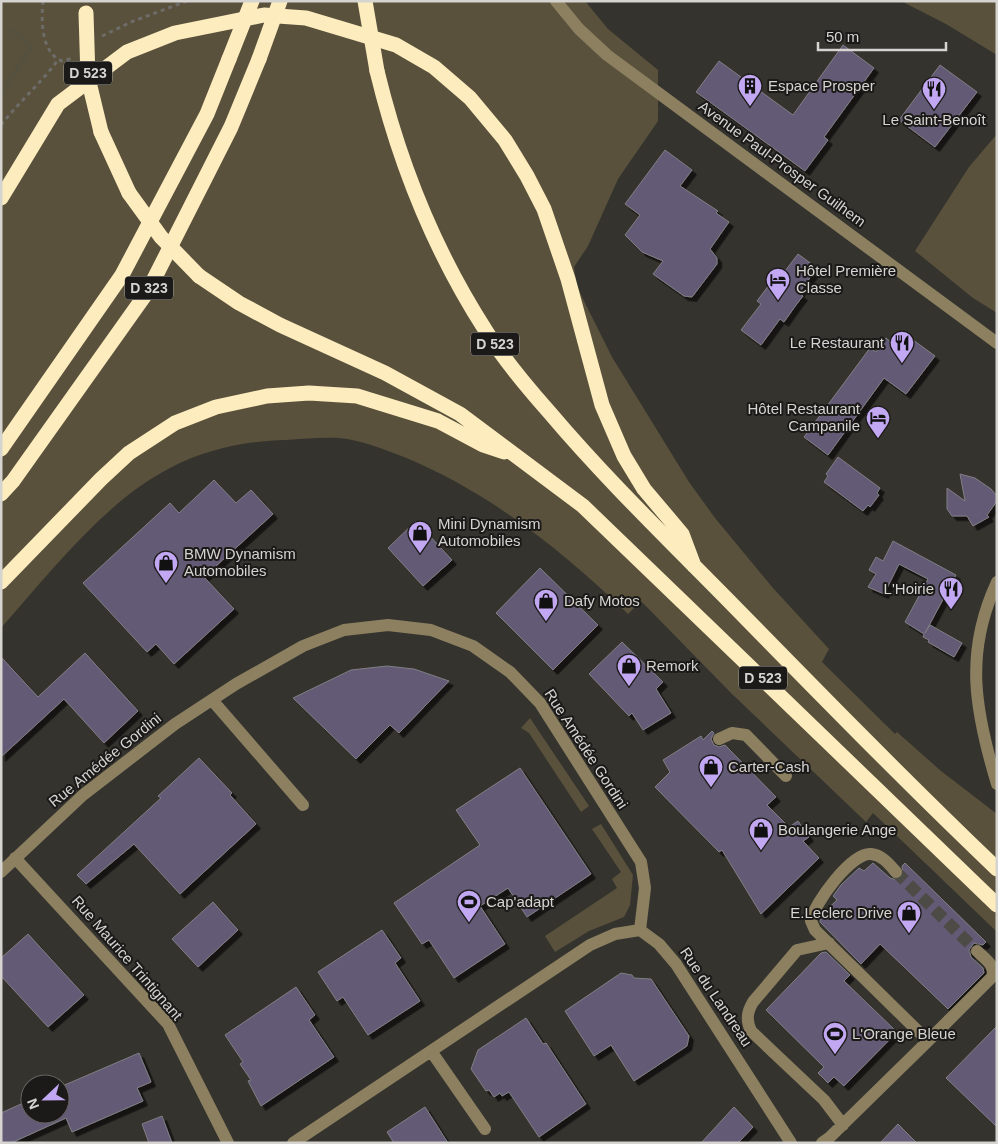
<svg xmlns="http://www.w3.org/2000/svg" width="998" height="1144" font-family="Arial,sans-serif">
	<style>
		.green { fill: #59513c }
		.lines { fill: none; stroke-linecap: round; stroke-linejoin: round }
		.stream { stroke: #56503f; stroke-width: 5 }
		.building { fill: #635a75; stroke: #807f84; filter: url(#shadow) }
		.minor-tunnel { stroke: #4c4b46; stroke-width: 12; stroke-dasharray: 12 6; stroke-linecap: butt }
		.path { stroke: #6d6c68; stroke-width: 3; stroke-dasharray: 4 4; stroke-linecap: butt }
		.minor { stroke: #8c8061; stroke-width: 12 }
		.highway { stroke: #fdecbe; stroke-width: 15 }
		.highway-bridge { stroke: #fdecbe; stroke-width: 15 }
		.labels { text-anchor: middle; stroke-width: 4; stroke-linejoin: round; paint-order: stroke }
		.shield { fill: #1b1a18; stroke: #9d9c9a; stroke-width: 1 }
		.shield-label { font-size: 14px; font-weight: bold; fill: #d5d4d1 }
		.poi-label { font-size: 15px; fill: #d5d4d1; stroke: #1b1a18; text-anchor: start }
		.street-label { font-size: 15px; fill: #d5d4d1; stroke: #1b1a18 }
	</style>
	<defs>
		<filter id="shadow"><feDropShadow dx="4.5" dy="4.5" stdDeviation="0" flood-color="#0009"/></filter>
	</defs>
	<rect width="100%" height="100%" fill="#34332e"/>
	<path class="green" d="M1,1H585L608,29L658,70V121L618,179L588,246L574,267L576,283L582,297L612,357L689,482L715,518L773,588L829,649L822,662L895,734L897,732L941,771L997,814V932L873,813L866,822L732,694L641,601L628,614C562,550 489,492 404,457C383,449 361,440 339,438C321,437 303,439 286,440C245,441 207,449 170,468C105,501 49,574 1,628Z
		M901,1H997V55L946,24Z
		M997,134V313L973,298L915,251L969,167Z
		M530,718L589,806L581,812L529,733L521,728Z
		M601,824L633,875L630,905L624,917L589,931L555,952L545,936L617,888L612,879L621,872L592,829Z"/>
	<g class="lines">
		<path class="stream" d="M1,95L31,47L12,30"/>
	</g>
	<path class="building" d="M843,45L874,68L824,137L828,140L805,171L696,92L719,61L793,115Z
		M940,65L977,92L935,147L899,120Z
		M665,150L692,170L680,186L718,211L716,213L729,222L710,249L717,258V264L692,297L684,296L653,274L663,261L642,252L625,235L640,215L625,204Z
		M798,254L817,268L799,293L803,296L796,305L784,322L780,319L761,345L741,330L761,304L757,301L769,285L776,276L779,279Z
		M901,331L935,356L906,394L884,378L828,455L804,437L870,348L876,352L886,338L892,343Z
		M838,457L880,488L877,493L879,495L870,507L868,505L863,511L824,482L828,476L826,474Z
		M960,474L975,478L991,489L997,496V501L987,515L989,517L973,526L967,516H952L947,509V488L965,501Z
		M214,480L236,503L251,490L273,514L204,577L234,609L174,664L156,644L147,652L83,583L170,503L179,513Z
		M416,521L452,560L423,586L388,548Z
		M893,541L956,575L925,633L930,625L962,643L954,657L928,642L929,640L923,637L924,634L905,622L928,579L899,564L884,594L868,587L876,574L869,570L876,557L883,561Z
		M540,568L598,625L553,670L496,613Z
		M622,642L663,682L656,689L671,713L643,730L632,713L629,716L589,674Z
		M85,653L138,711L104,743L64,699L1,757V657L38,697Z
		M387,666L414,669L449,681L399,733L390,725L356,759L293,698L351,670Z
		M712,731L714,733L711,739L714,745L719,747L725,745L776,797L767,805L789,827L798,821L809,837L803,841L819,858L761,914L722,850L719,852L655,787L670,772L663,760L701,736L703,740Z
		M199,758L232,793L230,795L256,824L180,894L134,844L86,884L77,875L161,798L158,796Z
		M520,768L591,874L527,917L508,888L480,906L505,944L454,978L429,940L422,944L394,903L480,845L456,810Z
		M873,863L890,878L897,880L903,875L902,866L905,863L986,942L983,945L974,943L969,950L971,957L983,968L984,973L948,1009L880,944L861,964L820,922L821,915L837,900L833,896L841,885L859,868L864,871Z
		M213,902L238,930L198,967L172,939Z
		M382,930L401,958L395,963L420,1001L368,1035L343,997L337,1001L318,972Z
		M28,934L84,995L48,1027L1,976V958Z
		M826,952L850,975L844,981L897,1032L844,1086L834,1077L828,1083L818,1073L824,1067L766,1010L821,953Z
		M621,973L632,975L634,978L651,979L689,1036L687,1046L634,1081L611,1045L594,1056L565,1011Z
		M296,987L315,1015L309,1020L334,1057L261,1106L248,1081L251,1080L240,1064L243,1062L225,1035Z
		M526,1018L543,1044L546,1043L586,1104L539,1137L509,1092L502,1096L500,1093L494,1097L489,1090L486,1091L471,1069L478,1050Z
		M997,1026V1127L946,1078Z
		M139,1053L151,1082L137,1088L143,1101L72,1132L66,1118L11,1143H1V1113L30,1100V1114H60V1087Z
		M425,1107L448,1143H394L387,1132Z
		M734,1107L753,1127L738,1143H701Z
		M162,1116L172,1143H149L142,1124Z
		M898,1124L917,1143H880Z"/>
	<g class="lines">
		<path class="minor-tunnel" d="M896,872L977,951"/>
		<path class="path" d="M43,1C41,20 41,53 62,61L73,58
			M102,36L131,22L187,1
			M1,125C19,102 41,83 58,60"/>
		<path class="minor" d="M556,1L579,29L607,55L997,343
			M997,582C964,653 975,711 997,784
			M212,700L303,805
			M719,739L732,733L746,735L786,776
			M15,858L168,1024L228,1143
			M1,872L83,795L175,724L236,684L303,646L344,630L388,625L431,630L473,646L510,672L540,703L641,862L645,888L640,930
			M896,872C889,864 882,855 871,854C852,852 814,903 811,921L815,930L928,1041L992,977C996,965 985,959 977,951
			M829,943L797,950L753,1002C747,1012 746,1020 751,1031L824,1100L843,1125
			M431,1051L485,1129
			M293,1143L590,945L615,934L640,930L659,944L676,964L791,1143
			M822,1143L829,1138L928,1041"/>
		<path class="highway" d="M377,71C399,162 435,252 486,331C504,360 527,387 550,413C605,478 667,538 727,599C816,690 905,781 997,869
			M101,132L129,193
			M1,198L58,104L127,52L175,33L264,15L306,18L396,45L434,67L470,98L505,140L527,176L544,209L568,279L602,405L624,456L644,489L682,534L694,566
			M199,276L239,303L280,325L385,373L460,414L583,506L997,905
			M1,449L122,275L207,114L229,59
			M1,494L13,481L148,291L231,127L259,59
			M1,582L101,479L129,453L175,423L216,407L267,396L309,393L357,396L438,421L483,445L504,452"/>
		<path class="highway-bridge" d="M365,1L377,71
			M86,13L88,78L101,132
			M229,59L252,1
			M259,59L280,1
			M129,193L161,237L199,276"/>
	</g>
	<defs>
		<symbol id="building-pin" viewBox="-11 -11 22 30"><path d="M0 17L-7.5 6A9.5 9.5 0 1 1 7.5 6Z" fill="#c2a7f2" stroke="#1b1a18"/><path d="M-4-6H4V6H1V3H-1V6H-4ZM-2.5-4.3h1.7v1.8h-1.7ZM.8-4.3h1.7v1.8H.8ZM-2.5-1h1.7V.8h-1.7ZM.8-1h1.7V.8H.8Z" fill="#111"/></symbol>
		<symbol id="restaurant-pin" viewBox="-11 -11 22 30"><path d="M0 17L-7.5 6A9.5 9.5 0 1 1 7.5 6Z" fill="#c2a7f2" stroke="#1b1a18"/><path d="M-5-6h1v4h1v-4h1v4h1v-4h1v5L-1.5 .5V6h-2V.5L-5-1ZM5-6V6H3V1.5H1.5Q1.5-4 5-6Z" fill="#111"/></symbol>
		<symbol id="hotel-pin" viewBox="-11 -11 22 30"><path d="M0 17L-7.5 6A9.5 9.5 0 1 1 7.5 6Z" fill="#c2a7f2" stroke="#1b1a18"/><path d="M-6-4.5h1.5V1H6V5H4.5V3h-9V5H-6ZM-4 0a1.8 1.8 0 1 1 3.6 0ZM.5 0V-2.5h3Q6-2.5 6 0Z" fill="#111"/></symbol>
		<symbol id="shop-pin" viewBox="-11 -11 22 30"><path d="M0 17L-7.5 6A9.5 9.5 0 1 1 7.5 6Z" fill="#c2a7f2" stroke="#1b1a18"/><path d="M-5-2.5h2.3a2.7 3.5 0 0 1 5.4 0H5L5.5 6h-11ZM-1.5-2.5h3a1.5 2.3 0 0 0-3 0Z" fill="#111"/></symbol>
		<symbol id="stadium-pin" viewBox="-11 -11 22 30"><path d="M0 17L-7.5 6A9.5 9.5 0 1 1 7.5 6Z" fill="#c2a7f2" stroke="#1b1a18"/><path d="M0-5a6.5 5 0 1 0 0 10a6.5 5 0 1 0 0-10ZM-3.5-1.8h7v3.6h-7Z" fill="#111"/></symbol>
	</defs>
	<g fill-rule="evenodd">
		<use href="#building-pin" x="736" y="72" width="28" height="38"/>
		<use href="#restaurant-pin" x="920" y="75" width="28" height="38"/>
		<use href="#hotel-pin" x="764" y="266" width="28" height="38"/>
		<use href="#restaurant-pin" x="888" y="329" width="28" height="38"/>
		<use href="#hotel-pin" x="864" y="404" width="28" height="38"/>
		<use href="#shop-pin" x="406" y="519" width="28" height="38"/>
		<use href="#shop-pin" x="152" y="549" width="28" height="38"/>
		<use href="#restaurant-pin" x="937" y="575" width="28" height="38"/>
		<use href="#shop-pin" x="532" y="587" width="28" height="38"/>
		<use href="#shop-pin" x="615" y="652" width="28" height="38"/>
		<use href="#shop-pin" x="697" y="753" width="28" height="38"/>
		<use href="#shop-pin" x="747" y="816" width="28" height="38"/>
		<use href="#stadium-pin" x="455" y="888" width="28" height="38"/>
		<use href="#shop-pin" x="895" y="899" width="28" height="38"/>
		<use href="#stadium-pin" x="821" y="1020" width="28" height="38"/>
	</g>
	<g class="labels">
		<g class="shield">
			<rect x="64" y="61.5" width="48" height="23" rx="4"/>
			<rect x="125" y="276.5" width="48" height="23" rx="4"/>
			<rect x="471" y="332.5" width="48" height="23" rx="4"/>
			<rect x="739" y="666.5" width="48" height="23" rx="4"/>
		</g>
		<g class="shield-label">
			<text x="88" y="78">D 523</text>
			<text x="149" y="293">D 323</text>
			<text x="495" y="349">D 523</text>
			<text x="763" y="683">D 523</text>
		</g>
		<g class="poi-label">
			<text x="768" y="91">Espace Prosper</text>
			<text x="934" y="125" text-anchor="middle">Le Saint-Benoît</text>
			<text x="796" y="276">Hôtel Première<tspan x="796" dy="17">Classe</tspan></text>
			<text x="884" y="348" text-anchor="end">Le Restaurant</text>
			<text x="860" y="414" text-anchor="end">Hôtel Restaurant<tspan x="860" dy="17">Campanile</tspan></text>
			<text x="438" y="529">Mini Dynamism<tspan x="438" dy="17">Automobiles</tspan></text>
			<text x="184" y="559">BMW Dynamism<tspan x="184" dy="17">Automobiles</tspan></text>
			<text x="934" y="594" text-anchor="end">L'Hoirie</text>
			<text x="564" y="606">Dafy Motos</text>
			<text x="646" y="671">Remork</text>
			<text x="728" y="772">Carter-Cash</text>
			<text x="778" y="835">Boulangerie Ange</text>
			<text x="486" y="907">Cap'adapt</text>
			<text x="892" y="918" text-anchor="end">E.Leclerc Drive</text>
			<text x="852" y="1039">L'Orange Bleue</text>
		</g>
		<g class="street-label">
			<text transform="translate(782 164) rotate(36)" y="5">Avenue Paul-Prosper Guilhem</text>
			<text transform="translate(586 749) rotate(57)" y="5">Rue Amédée Gordini</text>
			<text transform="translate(105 760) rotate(-39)" y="5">Rue Amédée Gordini</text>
			<text transform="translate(127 958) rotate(49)" y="5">Rue Maurice Trintignant</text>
			<text transform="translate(716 997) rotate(56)" y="5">Rue du Landreau</text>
		</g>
	</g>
	<rect width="998" height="1144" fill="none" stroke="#d5d4d1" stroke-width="5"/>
	<g transform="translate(45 1099) rotate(248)"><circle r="24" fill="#1b1a18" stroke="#656462"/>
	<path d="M0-4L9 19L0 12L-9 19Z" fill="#c2a7f2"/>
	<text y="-8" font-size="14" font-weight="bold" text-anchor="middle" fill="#d5d4d1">N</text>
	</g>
	<path d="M818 42v8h128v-8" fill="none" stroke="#d5d4d1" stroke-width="2.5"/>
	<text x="826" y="42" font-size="15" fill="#d5d4d1" stroke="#1b1a18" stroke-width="4" paint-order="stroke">50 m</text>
</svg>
